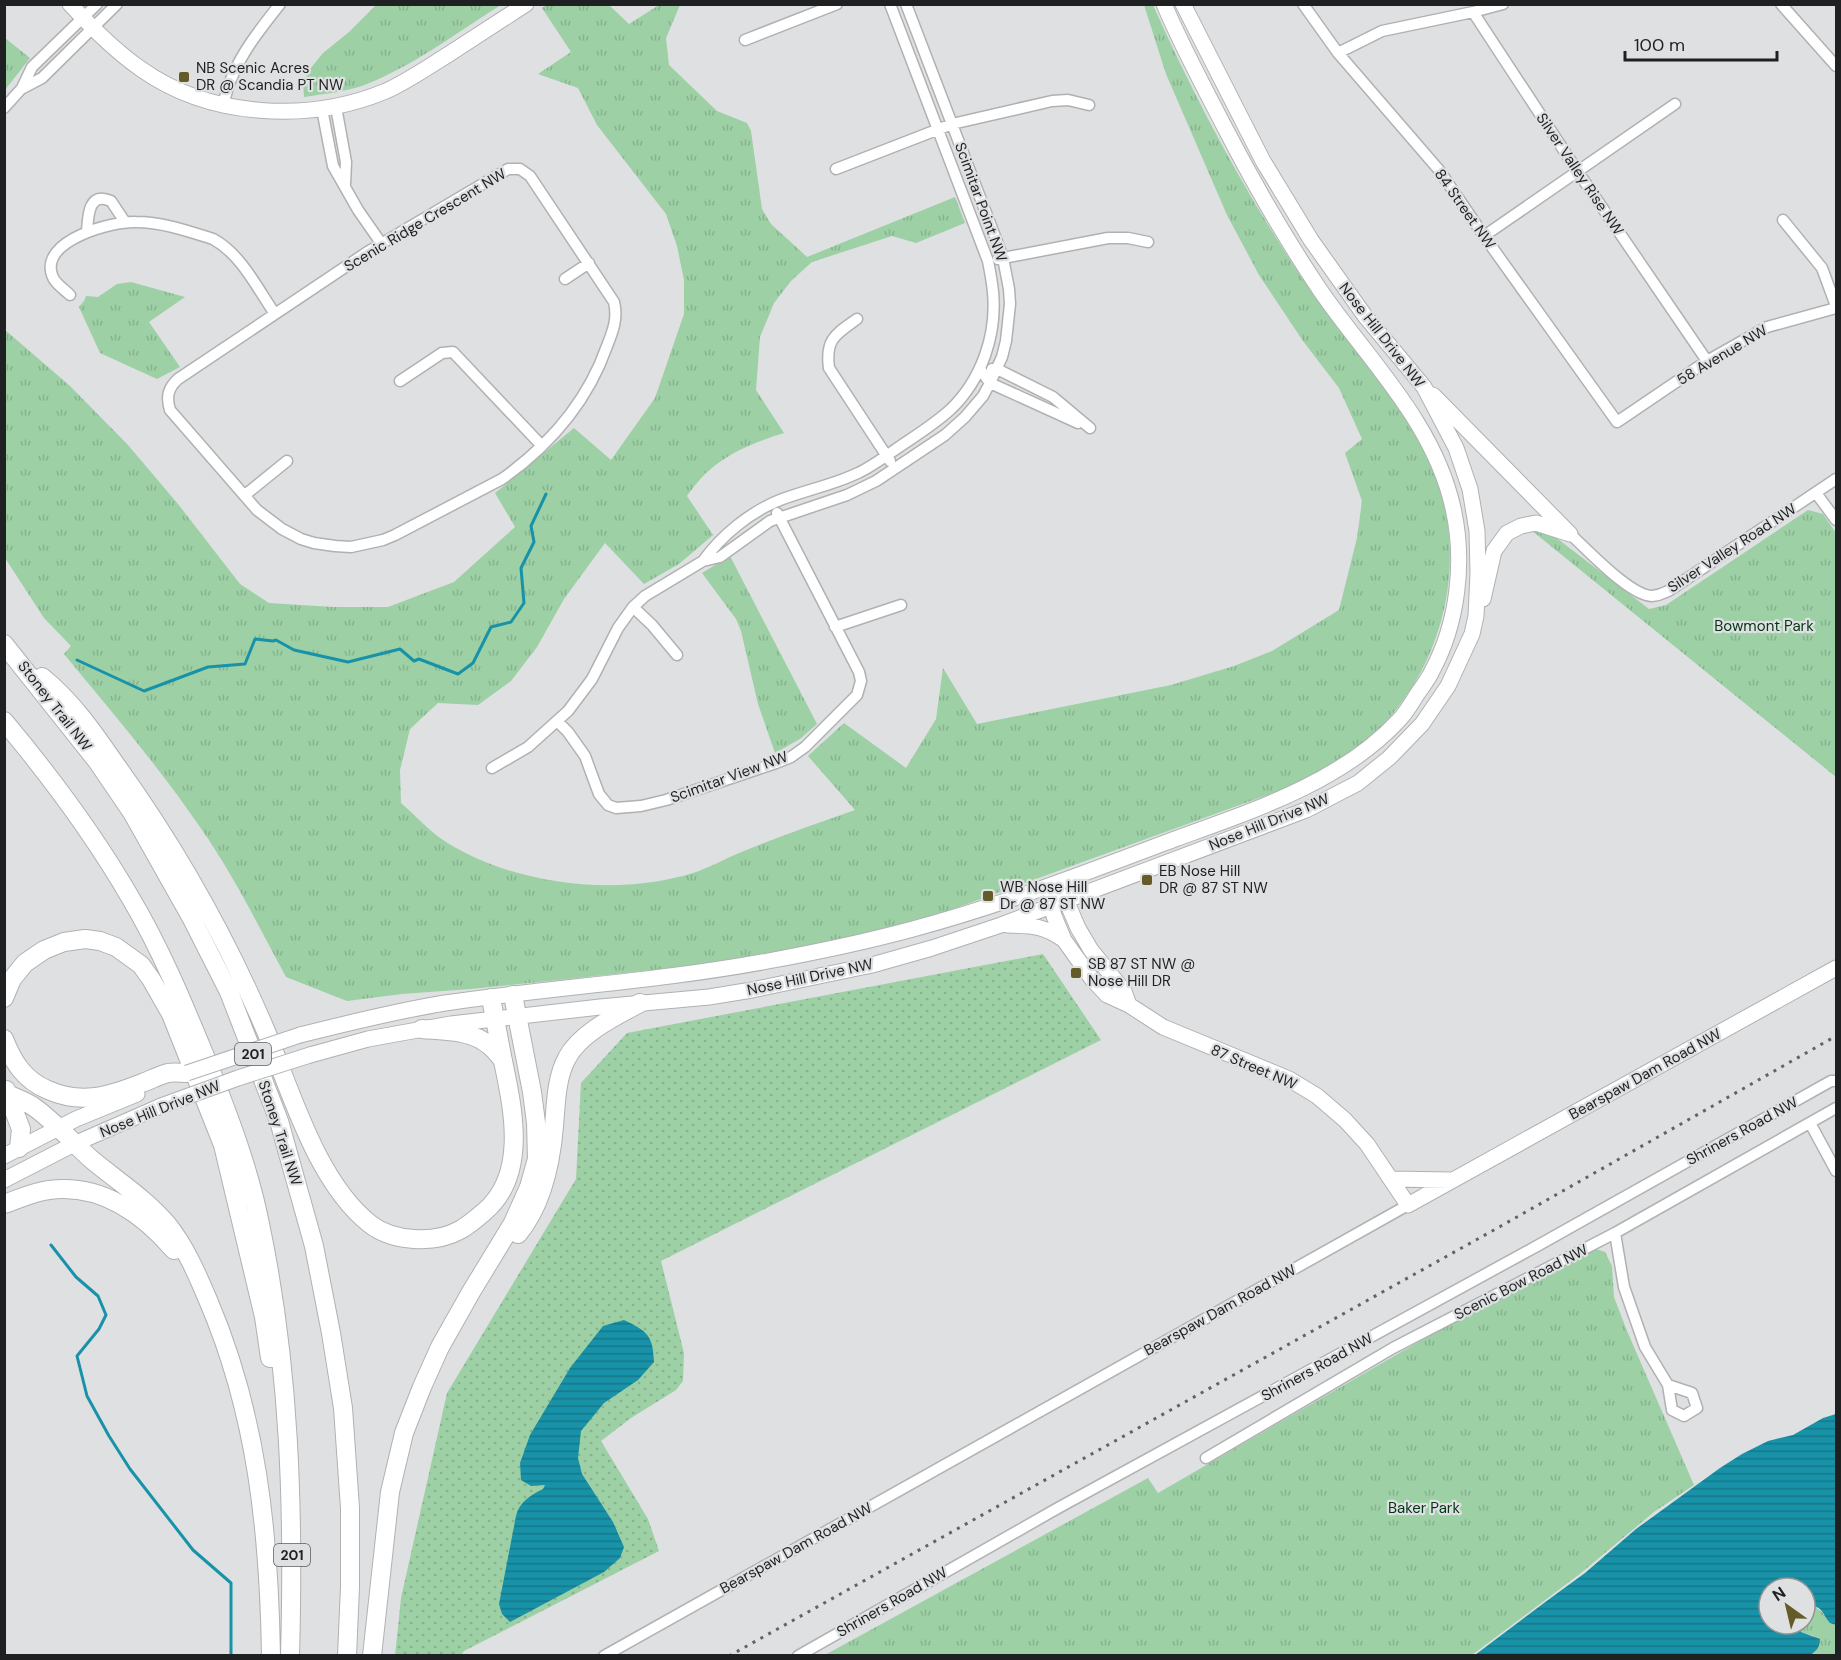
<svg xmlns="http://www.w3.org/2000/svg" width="1841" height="1660" font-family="'DM Sans',sans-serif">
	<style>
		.grass { fill: url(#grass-dots) }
		.park { fill: url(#park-tufts) }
		.water { fill: url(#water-rules) }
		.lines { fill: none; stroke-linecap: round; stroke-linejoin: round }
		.stream { stroke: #1892a8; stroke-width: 3 }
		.street-casing { stroke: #afb1b3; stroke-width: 13 }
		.secondary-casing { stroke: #afb1b3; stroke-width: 17 }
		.highway-casing { stroke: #afb1b3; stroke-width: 20 }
		.street { stroke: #fff; stroke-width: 10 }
		.secondary { stroke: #fff; stroke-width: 15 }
		.highway { stroke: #fff; stroke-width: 18 }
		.rail { stroke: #626365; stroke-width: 3; stroke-dasharray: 3 6; stroke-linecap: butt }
		.secondary-bridge-casing { stroke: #afb1b3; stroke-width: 17; stroke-linecap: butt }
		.secondary-bridge { stroke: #fff; stroke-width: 15 }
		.poi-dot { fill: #645b28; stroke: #dee0e2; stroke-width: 2 }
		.labels { text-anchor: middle; stroke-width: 4.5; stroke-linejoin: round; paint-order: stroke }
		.shield { fill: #dee0e2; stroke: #585a5b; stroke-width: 1.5 }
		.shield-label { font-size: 14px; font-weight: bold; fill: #1f2021 }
		.poi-label { font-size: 15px; fill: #1f2021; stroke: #dee0e2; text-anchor: start }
		.street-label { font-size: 15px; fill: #1f2021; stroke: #dee0e2 }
		.park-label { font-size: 15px; fill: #013513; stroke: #dee0e2 }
	</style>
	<defs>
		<pattern id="grass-dots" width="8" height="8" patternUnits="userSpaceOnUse" patternTransform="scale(1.5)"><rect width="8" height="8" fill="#9dd0a5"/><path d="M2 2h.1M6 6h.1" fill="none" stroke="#87b28e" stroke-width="1.8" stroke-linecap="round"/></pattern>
		<pattern id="park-tufts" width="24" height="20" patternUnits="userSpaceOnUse" patternTransform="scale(1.5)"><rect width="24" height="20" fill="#9dd0a5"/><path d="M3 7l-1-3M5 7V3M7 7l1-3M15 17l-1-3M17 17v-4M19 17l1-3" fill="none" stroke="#87b28e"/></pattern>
		<pattern id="water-rules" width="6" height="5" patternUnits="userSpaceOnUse" patternTransform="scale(1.5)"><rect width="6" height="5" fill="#1892a8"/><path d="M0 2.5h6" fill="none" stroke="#157788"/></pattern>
	</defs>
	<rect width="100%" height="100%" fill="#dee0e2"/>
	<path class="grass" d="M1043,954L1101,1040L661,1261L684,1353L683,1381L676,1390L631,1418L601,1441L648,1519L659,1551L464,1651L461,1655L395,1656L401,1598L447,1393L576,1179L581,1083L627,1033Z"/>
	<path class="park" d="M376,5V4L501,5C456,33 412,67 362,86C343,92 324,94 304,97L303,83L310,69L323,53L349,32Z
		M547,5H609L629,24L659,5H680L666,38L669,65L717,111L747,123L751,131L762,209L771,224L807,257L955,197L965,223L916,243L892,236L812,262L791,281L774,303L760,337L756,390L784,433C755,442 727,453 705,474C698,481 692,489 687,496L713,535L679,564L644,584L605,543L564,599L537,647L511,681L478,705L438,703L410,729L400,770L401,803C415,815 430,832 446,842C515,885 615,897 693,873C709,868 724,859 739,853C777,837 816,824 855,810L808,756L844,723L906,768L936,719L943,668L977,724L1171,685L1234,666L1272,651L1339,610L1357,538L1362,501L1345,453L1362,439L1339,388L1303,341L1259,275L1227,215L1166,74L1144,5H1153C1193,95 1240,183 1294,266C1320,305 1350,342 1378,380C1400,410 1422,441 1437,476C1441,488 1444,501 1446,513C1462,600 1428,692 1358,748C1336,766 1309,777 1284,789L942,913L838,940L784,952L701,965L471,989L402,994L347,1001L286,977C259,927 234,876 202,830C160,768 111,711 64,654L71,646L44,618L5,558L4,329L70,386L128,445L178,504L240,584L269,603L333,607H388L454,582L515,527L495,493L574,428L611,460L655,398L684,314V280L677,246L666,214L597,125L578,88L538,74L571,52L542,8Z
		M5,38L30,58L5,90Z
		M131,282L185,297L149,322L180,367L157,379L100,353L79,307L84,301L86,296L98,297L117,284Z
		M1808,510L1823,514L1836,533V777L1531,530L1550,533L1649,609L1666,605Z
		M730,556L817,724L800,739L775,753L758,704L741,631L736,619L702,573Z
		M1593,1248L1605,1252L1612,1266L1614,1297L1627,1331L1694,1485L1654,1512L1581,1573L1472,1655L823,1656L1148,1478L1158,1493L1477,1308Z
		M1811,1606C1825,1609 1825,1621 1836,1625V1655H1809L1815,1651L1814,1636L1801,1632L1796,1624H1805V1608Z"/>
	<path class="water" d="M624,1320C647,1331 653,1335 654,1362L638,1380L604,1403L581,1431L578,1458L582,1474L613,1522L624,1547L620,1558L604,1572L510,1622L502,1614L499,1604L516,1516C519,1502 531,1495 543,1489L545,1485L531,1486L521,1480L520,1463L530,1435L570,1368L603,1326Z
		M1836,1414V1625L1830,1623C1822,1614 1822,1602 1805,1608V1588H1769V1624H1796L1801,1632L1820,1639C1820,1648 1816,1651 1809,1656L1475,1655L1548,1600L1585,1573L1636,1529L1720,1468L1742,1454L1768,1441L1793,1435L1823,1418Z"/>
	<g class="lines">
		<path class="stream" d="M77,660L144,691L208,667L245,664L255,639L273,641L276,640L294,650L348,662L400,649L414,661L419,659L458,674L473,663L491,627L511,622L524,603L521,568L534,542L531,526L546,494
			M51,1245L76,1277L98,1296L106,1315L99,1329L77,1356L87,1396L109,1436L130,1469L193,1550L231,1583V1656"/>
		<defs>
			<path id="street" d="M1303,4L1338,53L1439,170L1484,236L1617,422L1707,361L1767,327L1836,308
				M1503,4L1473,12L1578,172L1707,361
				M1781,4L1836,66
				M745,40L837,4
				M1338,53L1382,31L1473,12
				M23,88L42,78L117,4
				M223,104C226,95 228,86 232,77C243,50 262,27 280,4
				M336,107L346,162L345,184
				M4,108L22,88L32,67L97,4
				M322,109L333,166L358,210L381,243
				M508,169H520L530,176L614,302C618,318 613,331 607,346C587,403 550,445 502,479L395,535L383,540L351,547L335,546L314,543L301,539L282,529L257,510L170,410C166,397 168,388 178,379L369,251Z
				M836,169L952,124L1052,101L1068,100L1089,105
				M1783,220L1822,268L1836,306
				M87,232C88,217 88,191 111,201L125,222
				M1484,236L1675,104
				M998,259L1108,238H1128L1148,242
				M565,279L589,263
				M70,295C64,289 54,283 52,275C40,240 113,221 136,222C162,222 188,231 213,239C241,254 257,288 275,314
				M857,319C836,334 825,339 829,368L890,461
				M980,369L990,383L1078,423
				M992,369H997L1053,397L1090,428
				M400,381L442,353L453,352L542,446
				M1816,493L1836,520
				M245,495L287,461
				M1570,534C1587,549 1630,596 1652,596C1664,595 1673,588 1682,582L1836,479
				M703,561C722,535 750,512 780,500C806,490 833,485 858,473C875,465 891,452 908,441C923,431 938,421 951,409C982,379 997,334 993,292C992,282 990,271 988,261L890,4
				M633,607L652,625L677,655
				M835,627L901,605
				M558,722L568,732L585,756L599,794L608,805L616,808L641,806L666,800L776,763L791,757L805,747L857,695L861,681L859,672L777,513
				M492,768L528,747L568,711L592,679L618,628L633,607L645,596L703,561L720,557L770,521L847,495L876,481L945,435L965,417L983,396L990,383L1002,357L1006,341L1010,304L1009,289L1003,258L996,239L906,4
				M1810,1123L1836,1171
				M1615,1233L1624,1287L1645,1347L1668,1385L1672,1410L1684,1416L1697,1408L1692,1393L1668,1385
				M1206,1458L1393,1348L1615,1233L1836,1108
				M604,1656L1408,1205
				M798,1656L1058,1508L1537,1246L1831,1081H1836"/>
			<path id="secondary" d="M70,4C92,28 115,51 141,69C210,118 309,123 386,91C408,81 428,67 449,54C474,38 500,21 526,4
				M1433,395L1570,534
				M1483,599L1494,551L1507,533L1521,526L1536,523L1567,533
				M1060,894L1066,900L1078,928L1091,950L1124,991L1129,1005
				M1052,895L1051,905L1054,916L1064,940L1092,979L1107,995L1129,1005L1163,1027L1289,1079L1317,1096L1345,1120L1367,1144L1408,1205L1836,968
				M1007,925C1032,926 1043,925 1064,940
				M300,1035C348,1023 396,1011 445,1003C553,987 661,981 768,961C817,952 865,942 913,929C1002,905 1088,872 1175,839C1252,811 1342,782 1399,720C1406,713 1411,704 1416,696C1421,688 1428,680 1432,671C1458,623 1465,561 1453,508C1434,422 1368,360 1320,290C1285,238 1254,184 1225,128C1204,87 1182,47 1164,4
				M310,1055L368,1039L451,1024L600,1007L709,997L752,990L872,965L932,948L1001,925L1306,810L1358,783L1389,758L1422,724L1448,686L1472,634L1476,616L1478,573L1477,531L1470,489L1456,448L1424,387L1365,316L1311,240L1263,161L1183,4
				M4,1156L76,1119L137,1094
				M1391,1179L1451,1180
				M4,1180L74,1144L161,1106"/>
			<path id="highway" d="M4,644L97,761L133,814L191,917L229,992L279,1121L314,1246L331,1333L343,1408L350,1508V1587L347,1656
				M42,677C72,701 94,733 116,765C175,847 225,935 265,1029C291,1091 316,1181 370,1224C393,1242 435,1244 460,1230C469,1225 477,1218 484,1212C528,1175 513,1109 503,1061C499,1040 495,1019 491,998
				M4,721C50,776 94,835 130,897C161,949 184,1005 207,1061C228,1114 249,1168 260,1224C290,1367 294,1510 290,1656
				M4,998L12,979L25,963L44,950L64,942L85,939L100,941L116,947L141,965L151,979L171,1014L223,1145L264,1317L270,1358
				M422,1029C444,1031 472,1030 490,1046C495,1050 499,1056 503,1060
				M4,1039C13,1062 24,1080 48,1090C82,1105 109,1096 142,1083C150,1080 160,1075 168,1073C174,1072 181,1073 187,1073
				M6,1090L21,1129L19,1148
				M10,1095C18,1099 27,1102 34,1107C55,1122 72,1142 91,1159C116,1180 146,1199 167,1224C185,1246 197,1274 208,1300C257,1414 269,1532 271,1656
				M4,1204C19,1199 33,1192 49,1190C101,1183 142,1213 174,1250
				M518,1234C542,1205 551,1163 554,1126C556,1104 556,1078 567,1058C580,1033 616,1016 640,1003
				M372,1656L390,1492L404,1433L422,1387L440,1347L471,1292L513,1223L529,1187L537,1159L536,1123L532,1092L513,995"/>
		</defs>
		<use href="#street" class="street-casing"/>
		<use href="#secondary" class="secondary-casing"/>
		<use href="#highway" class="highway-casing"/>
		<use href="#street" class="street"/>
		<use href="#secondary" class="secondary"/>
		<use href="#highway" class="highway"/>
		<path class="rail" d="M729,1656L1501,1226L1836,1036"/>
		<defs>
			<path id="secondary-bridge" d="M187,1073L300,1035
				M161,1106L238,1078L310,1055"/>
		</defs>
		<use href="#secondary-bridge" class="secondary-bridge-casing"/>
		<use href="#secondary-bridge" class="secondary-bridge"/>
	</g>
	<g class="poi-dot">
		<rect x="178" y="71" width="12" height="12" rx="3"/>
		<rect x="1141" y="874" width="12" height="12" rx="3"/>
		<rect x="982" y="890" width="12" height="12" rx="3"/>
		<rect x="1070" y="967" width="12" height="12" rx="3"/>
	</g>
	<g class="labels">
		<g class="shield">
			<rect x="235" y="1043" width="36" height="22" rx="4.5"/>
			<rect x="274" y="1544" width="36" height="22" rx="4.5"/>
		</g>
		<g class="shield-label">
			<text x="253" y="1059">201</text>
			<text x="292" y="1560">201</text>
		</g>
		<g class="poi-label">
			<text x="196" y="73">NB Scenic Acres<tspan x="196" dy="17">DR @ Scandia PT NW</tspan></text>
			<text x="1159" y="876">EB Nose Hill<tspan x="1159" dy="17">DR @ 87 ST NW</tspan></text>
			<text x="1000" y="892">WB Nose Hill<tspan x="1000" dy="17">Dr @ 87 ST NW</tspan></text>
			<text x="1088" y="969">SB 87 ST NW @<tspan x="1088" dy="17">Nose Hill DR</tspan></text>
		</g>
		<g class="street-label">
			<text transform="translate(1580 174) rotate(56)" y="5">Silver Valley Rise NW</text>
			<text transform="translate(981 202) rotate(70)" y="5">Scimitar Point NW</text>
			<text transform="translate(1465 209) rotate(55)" y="5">84 Street NW</text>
			<text transform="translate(425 220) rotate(-31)" y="5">Scenic Ridge Crescent NW</text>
			<text transform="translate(1382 335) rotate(52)" y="5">Nose Hill Drive NW</text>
			<text transform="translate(1722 355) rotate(-31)" y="5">58 Avenue NW</text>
			<text transform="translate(1732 548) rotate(-33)" y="5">Silver Valley Road NW</text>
			<text transform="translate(55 706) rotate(52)" y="5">Stoney Trail NW</text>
			<text transform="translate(729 777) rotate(-20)" y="5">Scimitar View NW</text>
			<text transform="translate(1269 822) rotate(-22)" y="5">Nose Hill Drive NW</text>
			<text transform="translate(810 977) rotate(-12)" y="5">Nose Hill Drive NW</text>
			<text transform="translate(1254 1067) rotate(23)" y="5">87 Street NW</text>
			<text transform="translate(1645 1074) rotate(-29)" y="5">Bearspaw Dam Road NW</text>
			<text transform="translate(160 1109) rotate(-22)" y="5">Nose Hill Drive NW</text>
			<text transform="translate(1742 1131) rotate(-29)" y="5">Shriners Road NW</text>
			<text transform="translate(280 1133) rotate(72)" y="5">Stoney Trail NW</text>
			<text transform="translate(1521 1282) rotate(-27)" y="5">Scenic Bow Road NW</text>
			<text transform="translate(1220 1310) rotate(-29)" y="5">Bearspaw Dam Road NW</text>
			<text transform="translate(1317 1367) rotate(-29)" y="5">Shriners Road NW</text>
			<text transform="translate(796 1548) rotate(-29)" y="5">Bearspaw Dam Road NW</text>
			<text transform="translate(892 1602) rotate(-30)" y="5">Shriners Road NW</text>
		</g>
		<g class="park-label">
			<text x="1764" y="631">Bowmont Park</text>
			<text x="1424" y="1513">Baker Park</text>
		</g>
	</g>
	<rect width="1841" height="1660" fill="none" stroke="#1f2021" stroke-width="12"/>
	<g transform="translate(1787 1606) rotate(326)"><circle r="28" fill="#dee0e2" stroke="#929395" stroke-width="1.5"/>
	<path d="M0-4.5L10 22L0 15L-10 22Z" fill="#645b28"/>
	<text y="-9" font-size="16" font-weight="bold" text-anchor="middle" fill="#1f2021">N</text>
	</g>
	<path d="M1625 51v9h152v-9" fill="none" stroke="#1f2021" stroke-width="3"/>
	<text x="1634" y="51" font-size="18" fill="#1f2021" stroke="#dee0e2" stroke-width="4.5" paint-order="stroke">100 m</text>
</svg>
